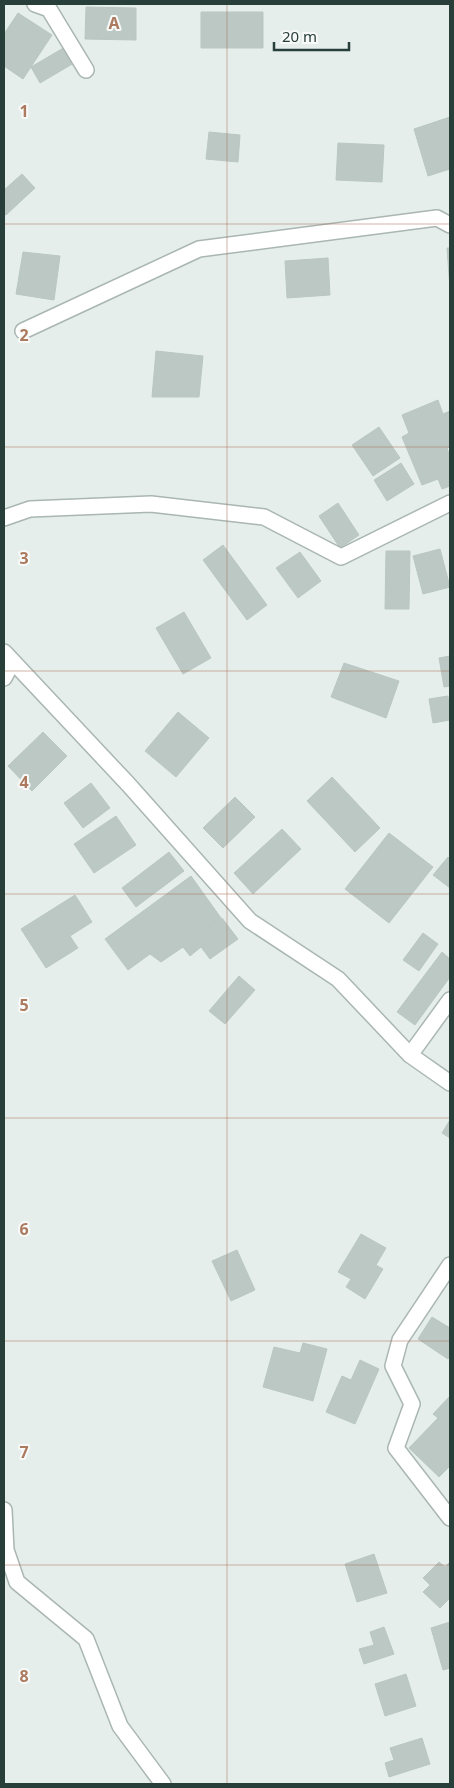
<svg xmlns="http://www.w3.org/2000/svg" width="454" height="1788" font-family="'Noto Sans',sans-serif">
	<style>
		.building { fill: #bcc8c4; stroke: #b9c7c2 }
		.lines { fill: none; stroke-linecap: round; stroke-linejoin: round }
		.street-casing { stroke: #a9b6b2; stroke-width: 18 }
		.street { stroke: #fff; stroke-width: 15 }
		.grid { fill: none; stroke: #ab7a5f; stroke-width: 1; stroke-opacity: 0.55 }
		.grid-label { font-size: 16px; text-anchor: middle; font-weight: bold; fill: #ab7a5f; stroke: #f7faf9; stroke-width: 4; stroke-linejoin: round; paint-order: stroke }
	</style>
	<rect width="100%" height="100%" fill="#e6eeeb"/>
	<path class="building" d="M86,7L136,8V40L85,39Z
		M201,12H263V48H201Z
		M18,13L52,35L23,79L4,66V34Z
		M65,47L74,63L40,83L31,67Z
		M450,117V169L428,176L414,129Z
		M209,132L240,135L238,162L206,159Z
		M338,143L384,145L382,182L336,180Z
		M22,174L35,188L6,215L4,213V190Z
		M447,248H450V289Z
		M23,252L60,256L54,300L16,294Z
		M328,258L330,295L287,298L285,261Z
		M156,351L203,356L199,397H152Z
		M438,400L443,414L450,411V447L447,448L450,457V486L442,489L438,479L422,485L402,437L409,433L402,415Z
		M379,427L400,458L373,476L352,445Z
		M401,463L414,484L387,501L374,480Z
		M338,503L359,535L340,548L319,516Z
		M223,545L267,605L247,620L203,560Z
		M440,549L450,587L423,594L413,556Z
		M386,551H410L409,609H385Z
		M300,552L321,581L298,598L276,568Z
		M184,612L211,658L183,674L156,628Z
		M450,656V686L444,687L439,658Z
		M344,663L399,681L386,718L331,697Z
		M448,696L450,720L433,723L429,699Z
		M178,712L209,738L176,777L145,751Z
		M43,732L67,756L32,791L8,766Z
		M332,777L380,828L355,852L307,801Z
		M91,783L110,808L83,828L64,803Z
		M235,797L255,817L223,848L203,828Z
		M116,816L136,845L94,873L74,844Z
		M282,829L301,849L253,894L234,873Z
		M389,833L433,867L389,923L345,889Z
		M169,852L184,871L136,907L122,888Z
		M448,857L450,859V888L433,875Z
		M191,876L221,918L207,929L222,918L238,939L210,959L201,947L190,956L183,947L161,962L150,954L128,970L105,939Z
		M75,895L92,922L70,936L78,948L46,968L21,929Z
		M423,933L438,944L419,971L403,960Z
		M442,952L450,959V977L415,1025L397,1012Z
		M239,976L255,990L225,1024L209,1011Z
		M450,1120V1138L442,1133Z
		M361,1234L386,1248L376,1265L383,1269L365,1299L346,1287L351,1279L338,1272Z
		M237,1250L255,1290L231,1301L212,1261Z
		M432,1317L450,1328V1356L448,1359L418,1339Z
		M303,1343L327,1349L313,1401L263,1387L274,1347L300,1353Z
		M360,1360L379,1369L355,1424L326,1412L342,1376L351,1380Z
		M450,1396V1466L439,1477L409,1448L438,1418L433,1414Z
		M374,1554L387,1593L357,1602L345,1564Z
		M439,1562L445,1567L450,1562V1598L440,1608L423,1592L430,1585L423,1578Z
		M450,1622V1668L443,1670L431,1628Z
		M384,1627L394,1654L364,1664L359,1649L374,1645L370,1632Z
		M406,1674L416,1706L385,1716L375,1684Z
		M422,1738L430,1764L389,1777L385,1763L394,1760L390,1748Z"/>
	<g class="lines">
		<defs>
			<path id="street" d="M35,4L49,9L86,70
				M23,331L199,249L437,218L450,225
				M4,518L30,509L151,504L264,517L341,557L450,503
				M4,652L128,784L250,921L338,979L410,1055L450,1083
				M4,678L12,663
				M410,1055L450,1000
				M450,1265L400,1340L393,1366L412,1404L396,1448L450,1518
				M4,1510L6,1550L17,1582L86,1639L120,1726L163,1784"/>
		</defs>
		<use href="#street" class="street-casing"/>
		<use href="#street" class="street"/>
	</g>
	<path class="grid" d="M227,4V1784M4,224H450M4,447H450M4,671H450M4,894H450M4,1118H450M4,1341H450M4,1565H450"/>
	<g class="grid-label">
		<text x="114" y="29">A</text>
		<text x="24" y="117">1</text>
		<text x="24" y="341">2</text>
		<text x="24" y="564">3</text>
		<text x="24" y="788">4</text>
		<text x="24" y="1011">5</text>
		<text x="24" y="1235">6</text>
		<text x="24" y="1458">7</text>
		<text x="24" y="1682">8</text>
	</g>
	<rect width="454" height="1788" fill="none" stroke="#273e39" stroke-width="10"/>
	<path d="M274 42v8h75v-8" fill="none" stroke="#273e39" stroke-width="2.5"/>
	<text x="282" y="42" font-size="15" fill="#273e39" stroke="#f7faf9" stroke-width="4" paint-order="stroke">20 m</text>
</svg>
